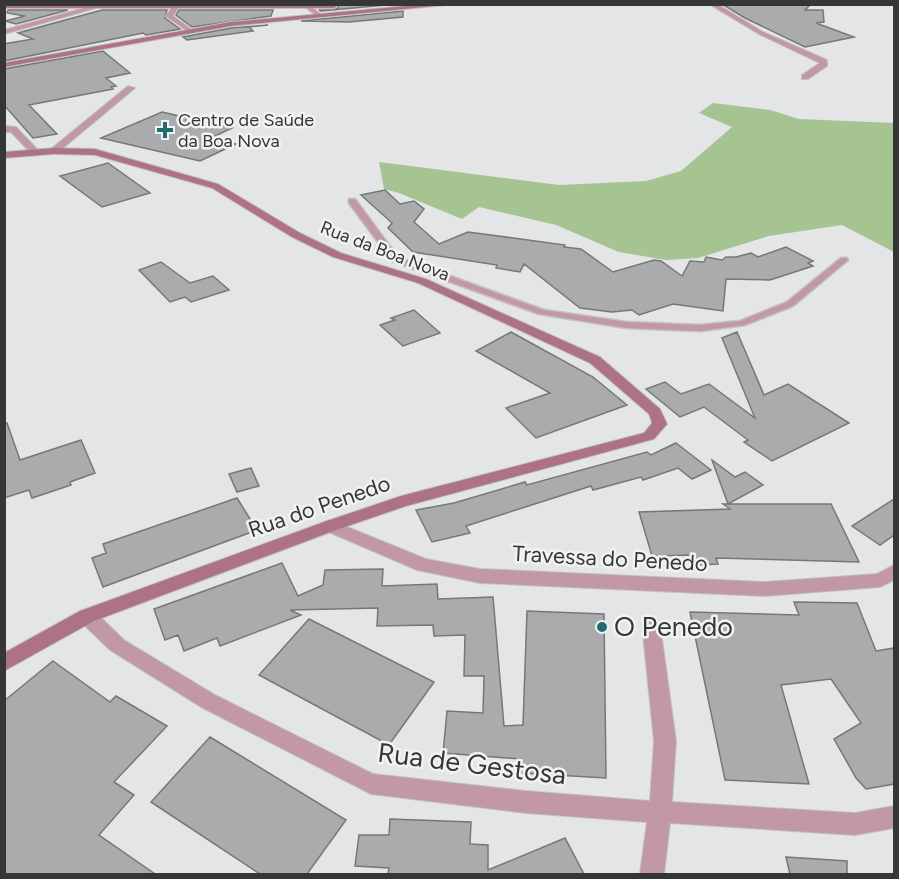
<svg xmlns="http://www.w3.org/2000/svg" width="899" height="879" font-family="Figtree,sans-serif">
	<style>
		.green { fill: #a5c492 }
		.building { fill: #aaabad; stroke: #757778; stroke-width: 1.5 }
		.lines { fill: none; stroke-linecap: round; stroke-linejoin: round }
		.lane-casing { stroke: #c0c2c3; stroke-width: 3 }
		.street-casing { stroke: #c0c2c3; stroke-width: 2 }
		.secondary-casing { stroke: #c0c2c3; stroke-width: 2 }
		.lane { fill: #c198a3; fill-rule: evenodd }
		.street { fill: #c198a3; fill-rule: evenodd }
		.secondary { fill: #ad7283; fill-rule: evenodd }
		.poi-dot { fill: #206c6f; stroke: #f1f2f4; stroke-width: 2 }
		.labels { text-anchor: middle; stroke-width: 5; stroke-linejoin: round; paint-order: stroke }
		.far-poi-label { font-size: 18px; fill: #363637; stroke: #f1f2f4; text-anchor: start }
		.far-street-label { font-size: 18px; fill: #363637; stroke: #f1f2f4 }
		.street-label { font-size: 22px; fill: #363637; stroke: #f1f2f4 }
		.near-poi-label { font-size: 27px; fill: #363637; stroke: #f1f2f4; text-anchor: start }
		.near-street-label { font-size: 27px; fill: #363637; stroke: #f1f2f4 }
	</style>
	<rect width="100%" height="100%" fill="#e3e5e6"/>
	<path class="green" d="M713,103L770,110L799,119L894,123V252L842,225L769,236L698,258L666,260L619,252L556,225L479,207L462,219L399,193L384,189L379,162L559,185L646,181L681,171L732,127L699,113Z"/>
	<path class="building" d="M339,4H397L321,11L319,10H334L338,8Z
		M722,4H811L805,10H823L824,22L816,23L854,37L805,47L745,18Z
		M8,10H68L16,24L5,21L25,16L7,13Z
		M102,10H167L165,18L180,29L146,35L143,33L4,61V44L33,39L18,33Z
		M179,10H273L271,16L192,27L176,15Z
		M403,11V17L349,22L301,21Z
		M268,25L249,27L253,31L187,40L183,37L231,28Z
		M103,51L130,73L106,78L116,86L111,87L113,89L29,105L57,134L33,138L4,105V69Z
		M162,112L232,128L211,138L236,144L200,161L101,138Z
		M108,163L150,193L102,207L60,176Z
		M385,190L400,204L414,201L424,209L414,222L439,244L468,232L565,245L564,247L581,249L613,272L654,260L661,261L682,276L690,261L704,262L706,257L722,260L726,257H736L751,253L758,257L786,247L813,261L808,263L813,266L770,280L726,279L723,311L673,304L639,315L632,310L612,312L580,308L524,264L520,272L496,268L497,265L413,252L388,228L392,223L361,195Z
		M161,262L190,283L213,276L229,290L191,302L185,297L170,302L139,270Z
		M414,310L440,333L403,346L380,325L395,320L391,318Z
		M511,332L593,377L627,405L536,438L506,408L550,393L476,351Z
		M737,332L764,395L788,384L849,423L772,461L744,442L748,440L704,407L680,417L646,389L665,382L681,394L709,384L755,418L722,338Z
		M7,423L20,460L81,440L95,473L70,482L71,485L32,498L29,490L4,498V424Z
		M676,443L711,470L692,479L678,468L643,480L641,477L593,490L591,486L466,526L470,533L432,542L416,510L454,503L525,482L527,485L647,452L651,455Z
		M712,460L735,477L745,472L763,485L728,504Z
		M251,468L259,486L237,492L229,474Z
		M237,498L257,530L103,587L92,558L106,553L103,544Z
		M894,499V535L880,545L852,526Z
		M723,504H831L859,562L716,558L718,564L695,565L691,555L652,556L639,512L730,509Z
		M282,563L298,596L323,585L325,570L383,569L382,586L437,584L438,599L493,597L504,726L523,725L527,611L604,614L606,778L521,773V759L443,753L447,711L483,713L484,676H464L465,635L434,636L433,625L377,626L378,608L290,610L301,615L220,646L217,638L184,651L178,635L165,640L154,609Z
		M794,602L857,603L876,651L894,648V784L866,789L856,778L834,739L861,723L831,679L781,685L809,784L725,780L690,612L799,615Z
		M309,619L434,682L389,745L259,675Z
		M53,661L110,702L116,696L167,726L114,782L134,795L99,835L155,874H4V701Z
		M210,737L346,820L307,874H260L151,802Z
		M390,819L471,822L470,844L488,845V870L565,838L584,874H388L389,868L355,866L359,835H389Z
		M786,857L847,861V874H790Z"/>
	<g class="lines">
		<defs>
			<path id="lane" d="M349,199H355L398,257L544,310L626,322L700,325L740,321L787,302L841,258H847L848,260L793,306L745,325L700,331L626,328L539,314L392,261L349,203Z"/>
			<path id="street" d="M99,4L107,5L4,34V30Z
				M174,4L180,5L173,16L191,29V31H187L166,16Z
				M301,4H307L322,15L317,16Z
				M709,4H717L763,32L827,60V66L808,79H802V75L820,63L759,34Z
				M128,86L135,88L57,153H51V149Z
				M4,126L16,127L37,149V153H31L11,132H4Z
				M330,520L426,559L480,569L765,582L877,574L894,565V580L880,587L765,596L480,583L417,570L324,530L322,526L324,522Z
				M87,609L94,611L124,640L215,695L373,774L526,791L650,801L654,741L642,625L644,620L651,618L658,620L660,625L676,741L672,802L855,813L894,806V828L855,835L670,823L664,874H640L647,822L526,813L371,794L201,707L110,650L80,621L78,616L80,611Z"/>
			<path id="secondary" d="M4,4H335L337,6L334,8H4Z
				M427,4H456L231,26L4,67V63L231,22Z
				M54,148L95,149L218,184L300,233L341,253L426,279L600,357L660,409L667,424L654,439L406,506L336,530L94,621L4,671V653L80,611L324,522L401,496L644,433L652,423L649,414L590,363L418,283L333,257L292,237L212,188L95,155L54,154L4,158V152Z"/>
		</defs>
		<use href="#lane" class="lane-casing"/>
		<use href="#street" class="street-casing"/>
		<use href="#secondary" class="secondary-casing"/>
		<use href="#lane" class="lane"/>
		<use href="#street" class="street"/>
		<use href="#secondary" class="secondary"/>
	</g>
	<g class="poi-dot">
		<path d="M162 121h6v6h6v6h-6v6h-6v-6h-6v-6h6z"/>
		<circle cx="602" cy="627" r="6"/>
	</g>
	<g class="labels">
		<g class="far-poi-label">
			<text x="178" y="126">Centro de Saúde<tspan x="178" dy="21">da Boa Nova</tspan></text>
		</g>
		<g class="far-street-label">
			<text transform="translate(385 251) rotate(21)" y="6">Rua da Boa Nova</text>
		</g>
		<g class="street-label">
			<text transform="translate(319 506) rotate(-19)" y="8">Rua do Penedo</text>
			<text transform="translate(610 558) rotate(3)" y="8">Travessa do Penedo</text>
		</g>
		<g class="near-poi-label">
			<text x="614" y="636">O Penedo</text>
		</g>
		<g class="near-street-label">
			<text transform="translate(472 764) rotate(7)" y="9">Rua de Gestosa</text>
		</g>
	</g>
	<rect width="899" height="879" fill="none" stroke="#363637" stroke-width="12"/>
</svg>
